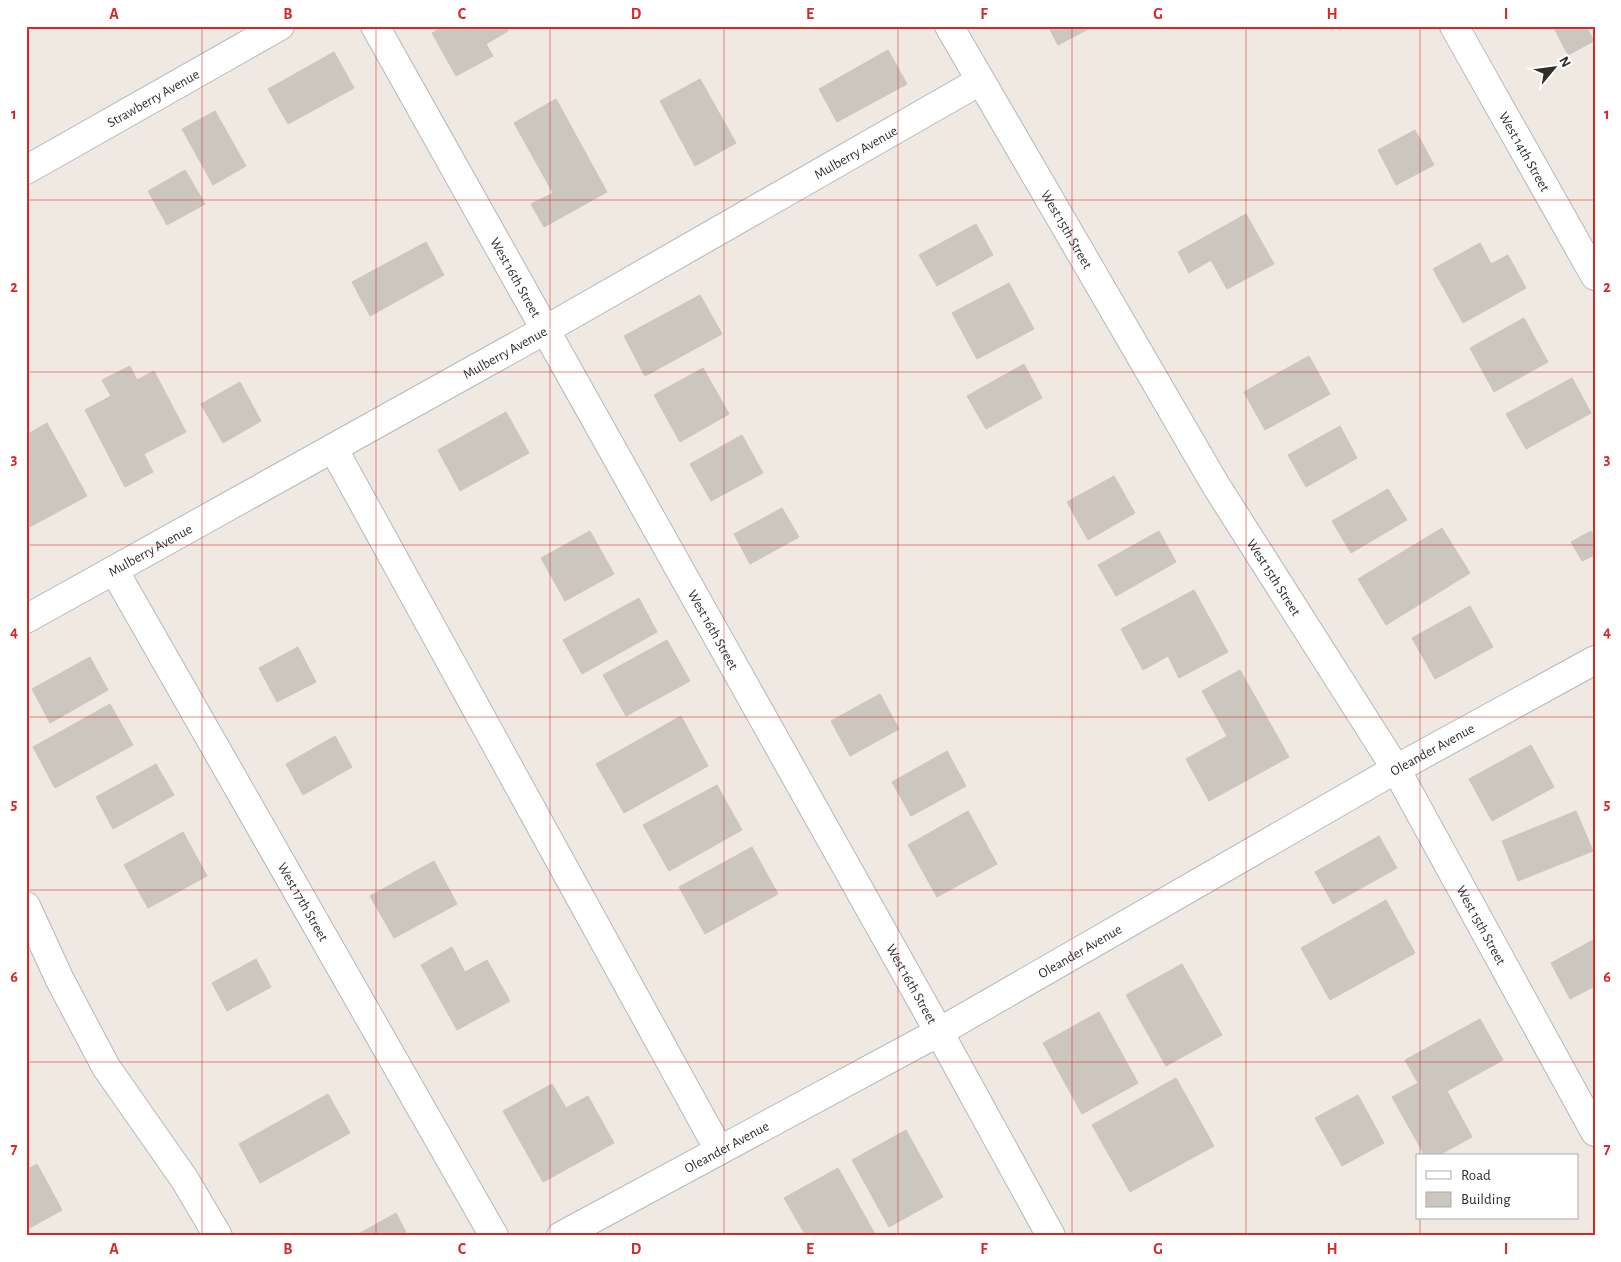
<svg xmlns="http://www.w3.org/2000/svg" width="1621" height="1262" font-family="'Alegreya Sans',sans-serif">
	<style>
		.building { fill: #cbc7bf; stroke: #cbc5ba }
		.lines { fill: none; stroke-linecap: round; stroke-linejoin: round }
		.minor-casing { stroke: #b4b7c1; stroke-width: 30 }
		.minor { stroke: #fff; stroke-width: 28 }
		.grid { fill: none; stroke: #d62828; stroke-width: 1; stroke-opacity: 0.55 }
		.labels { text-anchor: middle; stroke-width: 4; stroke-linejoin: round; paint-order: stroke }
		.street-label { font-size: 14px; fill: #2e2e2e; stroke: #fff }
		.neatline { fill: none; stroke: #d62828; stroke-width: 2 }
		.grid-label { font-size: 16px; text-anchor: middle; font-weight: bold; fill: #d62828 }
	</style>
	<rect width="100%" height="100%" fill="#efe9e1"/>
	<path class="building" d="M444,26H505L508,31L486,44L493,56L456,76L432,33Z
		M1048,26H1094L1058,45Z
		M1553,26H1586L1594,41L1568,55Z
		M888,50L907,84L837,122L819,89Z
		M334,52L354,88L288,124L268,89Z
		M700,79L736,143L695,166L660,101Z
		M556,99L607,192L544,227L531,204L553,193L514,123Z
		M215,111L246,166L213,185L182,129Z
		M1415,130L1434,165L1396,185L1378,150Z
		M185,170L205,204L167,225L148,191Z
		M1246,214L1274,264L1227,289L1211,260L1189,273L1178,252Z
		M976,224L993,255L937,286L919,255Z
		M426,242L444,275L370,316L352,282Z
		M1480,243L1491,264L1508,255L1526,288L1463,323L1433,269Z
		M1009,283L1034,329L977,359L952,313Z
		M700,295L722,334L645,376L624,336Z
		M1524,318L1548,362L1494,392L1470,348Z
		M1309,356L1330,394L1265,430L1244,392Z
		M1024,364L1042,398L986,429L967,396Z
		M130,366L137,380L154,371L186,432L144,454L153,472L125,487L85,410L111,396L102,380Z
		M703,368L729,414L680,442L654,395Z
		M1572,378L1591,413L1526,449L1506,414Z
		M240,382L261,421L223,443L201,404Z
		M506,412L529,453L460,491L438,450Z
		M47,423L87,496L26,529V435Z
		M1340,426L1357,458L1306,487L1288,455Z
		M742,435L763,473L711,501L690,464Z
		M1114,476L1135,513L1088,540L1067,502Z
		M1388,489L1407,520L1351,553L1332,521Z
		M782,508L799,537L750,564L734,534Z
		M1442,528L1470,573L1386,625L1358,579Z
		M590,531L614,574L565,601L541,558Z
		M1159,531L1176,562L1116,596L1098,565Z
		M1591,531L1595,538V555L1582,561L1571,542Z
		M1194,590L1228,652L1179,678L1168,656L1143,670L1121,629Z
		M639,598L657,632L582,674L563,640Z
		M1470,606L1493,647L1435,679L1412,638Z
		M667,640L690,681L626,716L603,675Z
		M298,647L316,682L277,702L259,668Z
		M90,657L108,690L50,723L32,689Z
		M1240,670L1289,757L1209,801L1186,759L1227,736L1202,691Z
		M880,694L899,729L850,756L831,721Z
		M110,704L133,745L55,788L33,747Z
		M681,716L708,766L624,813L596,764Z
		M335,736L352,767L303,795L286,764Z
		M1531,745L1554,787L1492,821L1469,779Z
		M947,751L966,786L911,816L892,782Z
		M156,764L174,795L113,829L96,797Z
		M717,785L742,830L669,871L643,825Z
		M968,811L997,864L937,897L908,845Z
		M1576,811L1593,851L1518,881L1502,841Z
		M183,832L207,876L148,908L124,865Z
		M1379,836L1397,868L1333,904L1315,872Z
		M752,847L778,894L705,934L679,887Z
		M434,861L457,904L394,938L370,896Z
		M1386,900L1415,953L1330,1000L1301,948Z
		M1595,939V986L1570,999L1551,963Z
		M452,947L465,972L487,960L510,1001L457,1030L421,965Z
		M256,959L271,987L227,1011L212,983Z
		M1182,964L1222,1035L1166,1066L1126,995Z
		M1099,1012L1138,1083L1082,1114L1043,1043Z
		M1480,1019L1503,1060L1447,1091L1472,1137L1437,1156H1425L1392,1097L1418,1083L1405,1060Z
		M1176,1078L1214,1146L1130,1192L1092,1125Z
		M552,1084L566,1108L588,1096L614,1143L543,1182L503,1111Z
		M328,1094L350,1133L260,1183L239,1144Z
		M1358,1095L1384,1143L1342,1166L1315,1118Z
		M906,1130L943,1197L889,1227L852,1160Z
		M37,1164L62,1210L26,1230V1170Z
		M838,1168L875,1234L873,1236H806L784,1198Z
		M396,1213L408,1236H355Z"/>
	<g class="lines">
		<defs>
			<g id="minor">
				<path id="s1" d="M375,26L939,1032L1051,1236"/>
				<path id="s2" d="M949,26L1215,484L1396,769L1595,1132"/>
				<path id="s3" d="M1454,26L1595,276"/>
				<path id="s4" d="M26,170L280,26"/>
				<path d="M333,448L719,1150"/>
				<path id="s5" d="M114,570L494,1236"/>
				<path id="s6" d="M26,619L545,330L980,81"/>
				<path d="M26,906L60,980L106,1067L185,1180L218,1236"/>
				<path id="s7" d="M561,1236L939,1032L1396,769L1595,660"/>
			</g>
		</defs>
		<use href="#minor" class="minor-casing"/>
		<use href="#minor" class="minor"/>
	</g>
	<path class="grid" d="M202,26V1236M376,26V1236M550,26V1236M724,26V1236M898,26V1236M1072,26V1236M1246,26V1236M1420,26V1156M26,200H1595M26,372H1595M26,545H1595M26,717H1595M26,890H1595M26,1062H1595M1420,1218V1236"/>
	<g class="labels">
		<g class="street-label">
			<text dy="5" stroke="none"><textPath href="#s4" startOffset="146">Strawberry Avenue</textPath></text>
			<text dy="5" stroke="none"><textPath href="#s6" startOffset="952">Mulberry Avenue</textPath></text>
			<text dy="5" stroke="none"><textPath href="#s3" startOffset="144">West 14th Street</textPath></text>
			<text dy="5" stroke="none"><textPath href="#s2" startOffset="235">West 15th Street</textPath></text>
			<text dy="5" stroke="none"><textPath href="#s1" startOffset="288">West 16th Street</textPath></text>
			<text dy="5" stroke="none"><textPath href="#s6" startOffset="548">Mulberry Avenue</textPath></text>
			<text dy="5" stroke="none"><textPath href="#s6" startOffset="142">Mulberry Avenue</textPath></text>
			<text dy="5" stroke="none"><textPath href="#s2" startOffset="640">West 15th Street</textPath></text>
			<text dy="5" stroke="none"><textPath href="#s1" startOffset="692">West 16th Street</textPath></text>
			<text dy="5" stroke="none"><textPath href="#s7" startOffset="998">Oleander Avenue</textPath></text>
			<text dy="5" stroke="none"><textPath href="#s5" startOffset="382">West 17th Street</textPath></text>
			<text dy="5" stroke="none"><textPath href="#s2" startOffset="1045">West 15th Street</textPath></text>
			<text dy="5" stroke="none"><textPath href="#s7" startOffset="592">Oleander Avenue</textPath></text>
			<text dy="5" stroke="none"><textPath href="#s1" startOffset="1098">West 16th Street</textPath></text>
			<text dy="5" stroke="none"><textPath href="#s7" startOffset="188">Oleander Avenue</textPath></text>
		</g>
	</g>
	<rect width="1621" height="1262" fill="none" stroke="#ffffff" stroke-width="55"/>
	<rect x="1416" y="1154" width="162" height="65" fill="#ffffff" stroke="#ababab"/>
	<rect x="1426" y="1171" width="25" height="8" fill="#ffffff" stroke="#ababab"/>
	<text x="1461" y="1180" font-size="15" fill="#2e2e2e">Road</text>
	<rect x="1426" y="1192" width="25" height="15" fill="#cbc7bf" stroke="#ababab"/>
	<text x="1461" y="1204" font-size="15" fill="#2e2e2e">Building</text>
	<g transform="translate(1554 68) rotate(61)" stroke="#ffffff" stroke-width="4" paint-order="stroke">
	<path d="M0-4L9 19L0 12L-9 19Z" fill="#2e2e2e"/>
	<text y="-8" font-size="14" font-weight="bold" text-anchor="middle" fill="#2e2e2e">N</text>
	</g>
	<rect x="28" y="28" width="1566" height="1206" class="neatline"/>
	<g class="grid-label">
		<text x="114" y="19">A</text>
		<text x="288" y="19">B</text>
		<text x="462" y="19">C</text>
		<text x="636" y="19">D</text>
		<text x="810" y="19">E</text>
		<text x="984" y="19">F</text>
		<text x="1158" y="19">G</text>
		<text x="1332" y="19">H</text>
		<text x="1506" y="19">I</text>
		<text x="14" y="119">1</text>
		<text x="1607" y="119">1</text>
		<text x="14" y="292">2</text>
		<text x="1607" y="292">2</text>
		<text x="14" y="464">3</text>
		<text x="1607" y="464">3</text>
		<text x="14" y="637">4</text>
		<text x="1607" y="637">4</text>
		<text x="14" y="809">5</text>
		<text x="1607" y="809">5</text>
		<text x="14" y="982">6</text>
		<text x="1607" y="982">6</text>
		<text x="14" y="1154">7</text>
		<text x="1607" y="1154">7</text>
		<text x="114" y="1254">A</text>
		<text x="288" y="1254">B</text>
		<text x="462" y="1254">C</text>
		<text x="636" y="1254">D</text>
		<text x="810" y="1254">E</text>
		<text x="984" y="1254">F</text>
		<text x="1158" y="1254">G</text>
		<text x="1332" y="1254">H</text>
		<text x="1506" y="1254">I</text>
	</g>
</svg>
